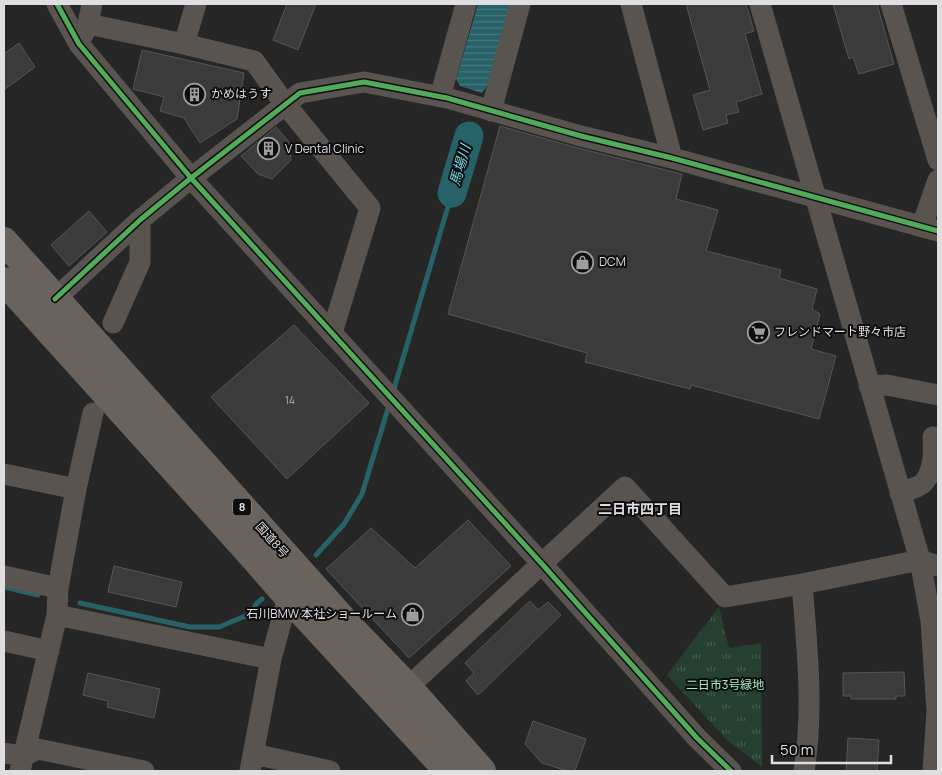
<svg xmlns="http://www.w3.org/2000/svg" width="942" height="775" font-family="Manrope,'Noto Sans JP',sans-serif">
	<style>
		.grass { fill: url(#grass-tufts) }
		.water { fill: url(#water-rules) }
		.lines { fill: none; stroke-linecap: round; stroke-linejoin: round }
		.stream { stroke: #276268; stroke-width: 5 }
		.river { stroke: #276268; stroke-width: 29 }
		.building { fill: #3b3b3b; stroke: #565656 }
		.minor { stroke: #595450; stroke-width: 21 }
		.highway { stroke: #69625d; stroke-width: 28 }
		.cycleway-casing { stroke: #0f0e0f; stroke-width: 8 }
		.cycleway { stroke: #51ab58; stroke-width: 5 }
		.labels { text-anchor: middle; stroke-width: 4; stroke-linejoin: round; paint-order: stroke }
		.number-label { font-size: 10px; fill: #b6b5b7 }
		.shield { fill: #0f0e0f; stroke: #a1a0a1; stroke-width: 1 }
		.shield-label { font-size: 11px; font-weight: bold; fill: #dfdee0 }
		.poi-label { font-size: 12px; fill: #dfdee0; stroke: #0f0e0f; text-anchor: start }
		.street-label { font-size: 12px; fill: #dfdee0; stroke: #0f0e0f }
		.park-label { font-size: 12px; fill: #a3edc1; stroke: #0f0e0f }
		.water-label { font-size: 14px; font-style: italic; fill: #72d7e0; stroke: #0f0e0f }
		.neighbourhood-label { font-size: 14px; font-weight: bold; fill: #dedde0; stroke: #0f0e0f }
	</style>
	<defs>
		<pattern id="grass-tufts" width="24" height="20" patternUnits="userSpaceOnUse" patternTransform="scale(1.25)"><rect width="24" height="20" fill="#254030"/><path d="M3 7l-1-3M5 7V3M7 7l1-3M15 17l-1-3M17 17v-4M19 17l1-3" fill="none" stroke="#445b4e"/></pattern>
		<pattern id="water-rules" width="6" height="5" patternUnits="userSpaceOnUse" patternTransform="scale(1.25)"><rect width="6" height="5" fill="#276268"/><path d="M0 2.5h6" fill="none" stroke="#46787d"/></pattern>
	</defs>
	<rect width="100%" height="100%" fill="#262626"/>
	<path class="grass" d="M719,607L729,648L761,643L762,767L728,741L667,675Z"/>
	<path class="water" d="M478,4H511L487,86L482,93L460,86L456,79Z"/>
	<g class="lines">
		<path class="stream" d="M393,392L452,193
			M316,555L344,524L362,494L389,405
			M4,587L38,595
			M80,603L190,627H219L250,614L257,603L262,599"/>
		<path class="river" d="M452,193L469,136"/>
	</g>
	<path class="building" d="M287,4H316L298,50L273,40Z
		M686,4H746L754,31L745,34L762,94L736,102L739,112L726,115L728,123L703,130L693,95L710,90Z
		M833,4H877L894,64L859,74L853,57L849,59Z
		M19,43L35,67L4,90V54Z
		M142,50L244,73L237,119L200,143L184,118L160,111L164,97L133,89Z
		M500,126L578,148L682,174L676,199L718,210L706,251L781,270L779,278L817,289L812,309L820,314L811,349L836,356L819,419L691,385L690,389L585,362L587,353L448,314Z
		M276,127L289,142L291,160L272,179L258,174L241,156Z
		M89,211L107,232L69,266L51,245Z
		M294,325L369,403L287,479L211,397Z
		M468,520L511,566L409,658L326,569L371,528L415,568Z
		M114,566L182,582L176,607L108,592Z
		M530,601L538,610L548,602L561,615L478,695L466,681L474,673L465,663Z
		M904,672L905,696H896V699H851V696H843V673Z
		M88,673L160,689L154,718L107,707L108,701L83,695Z
		M533,721L586,739L575,771H568L542,763L525,744Z
		M848,738L879,740L877,771H846Z"/>
	<g class="lines">
		<path class="minor" d="M57,4L79,44L191,178L542,564L697,738L731,771
			M196,4L184,44L254,61L285,104L370,208L332,333
			M631,4L672,158
			M760,4L920,560L931,621L937,711L933,771
			M891,4L938,160
			M88,24L184,44
			M82,37L88,24L92,4
			M440,97L466,4
			M491,111L520,4
			M922,226L938,180
			M55,299L140,220L191,178L300,93L364,82L447,98L581,136L672,158L938,231
			M113,323L140,262V220
			M869,386L887,385L938,395
			M4,474L76,489
			M900,493C907,490 918,488 923,483C934,472 934,451 933,437
			M4,576L58,588
			M802,584C807,646 814,710 804,771
			M57,615L271,659L288,597
			M4,641L49,651
			M408,687L625,487L725,597L802,584L920,560L938,566
			M4,753L23,756L38,749L144,771
			M254,754L330,771
			M20,771L57,615L58,588L76,489L93,413
			M250,771L271,659"/>
		<path class="highway" d="M4,241L350,627L408,687L482,771
			M4,281L247,550L288,597L448,771"/>
		<defs>
			<path id="cycleway" d="M57,4L79,44L191,178L542,564L697,738L731,771
				M55,299L140,220L191,178L300,93L364,82L447,98L581,136L672,158L938,231"/>
		</defs>
		<use href="#cycleway" class="cycleway-casing"/>
		<use href="#cycleway" class="cycleway"/>
	</g>
	<defs>
		<symbol id="building-ring" viewBox="-11 -11 22 22"><circle r="9.5" fill="#0f0e0f" stroke="#9e9e9f" stroke-width="1.5"/><path d="M-4-6H4V6H1V3H-1V6H-4ZM-2.5-4.3h1.7v1.8h-1.7ZM.8-4.3h1.7v1.8H.8ZM-2.5-1h1.7V.8h-1.7ZM.8-1h1.7V.8H.8Z" fill="#9e9e9f"/></symbol>
		<symbol id="shop-ring" viewBox="-11 -11 22 22"><circle r="9.5" fill="#0f0e0f" stroke="#9e9e9f" stroke-width="1.5"/><path d="M-5-2.5h2.3a2.7 3.5 0 0 1 5.4 0H5L5.5 6h-11ZM-1.5-2.5h3a1.5 2.3 0 0 0-3 0Z" fill="#9e9e9f"/></symbol>
		<symbol id="supermarket-ring" viewBox="-11 -11 22 22"><circle r="9.5" fill="#0f0e0f" stroke="#9e9e9f" stroke-width="1.5"/><path d="M-6-5.5h2.5l.6 2H6L4.5 2H-2.5L-4.4-4H-6ZM-1.5 3.2a1.3 1.3 0 1 0 .1 0ZM3 3.2a1.3 1.3 0 1 0 .1 0Z" fill="#9e9e9f"/></symbol>
	</defs>
	<g fill-rule="evenodd">
		<use href="#building-ring" x="182" y="82" width="25" height="25"/>
		<use href="#building-ring" x="256" y="136" width="25" height="25"/>
		<use href="#shop-ring" x="570" y="250" width="25" height="25"/>
		<use href="#supermarket-ring" x="746" y="320" width="25" height="25"/>
		<use href="#shop-ring" x="400" y="602" width="25" height="25"/>
	</g>
	<g class="labels">
		<g class="number-label">
			<text x="290" y="404">14</text>
		</g>
		<rect class="shield" x="233" y="498.5" width="18" height="17" rx="4"/>
		<g class="shield-label">
			<text x="242" y="511">8</text>
		</g>
		<g class="poi-label">
			<text x="211" y="98">かめはうす</text>
			<text x="285" y="153">V Dental Clinic</text>
			<text x="599" y="266">DCM</text>
			<text x="774" y="336">フレンドマート野々市店</text>
			<text x="397" y="618" text-anchor="end">石川BMW 本社ショールーム</text>
		</g>
		<g class="street-label">
			<text transform="translate(272 540) rotate(48)" y="4">国道8号</text>
		</g>
		<g class="park-label">
			<text x="725" y="689">二日市3号緑地</text>
		</g>
		<g class="water-label">
			<text transform="translate(460 165) rotate(-74)" y="5">馬場川</text>
		</g>
		<g class="neighbourhood-label">
			<text x="640" y="514">二日市四丁目</text>
		</g>
	</g>
	<rect width="942" height="775" fill="none" stroke="#dfdee0" stroke-width="10"/>
	<path d="M772 755v8h119v-8" fill="none" stroke="#dfdee0" stroke-width="2.5"/>
	<text x="780" y="755" font-size="15" fill="#dfdee0" stroke="#0f0e0f" stroke-width="4" paint-order="stroke">50 m</text>
</svg>
